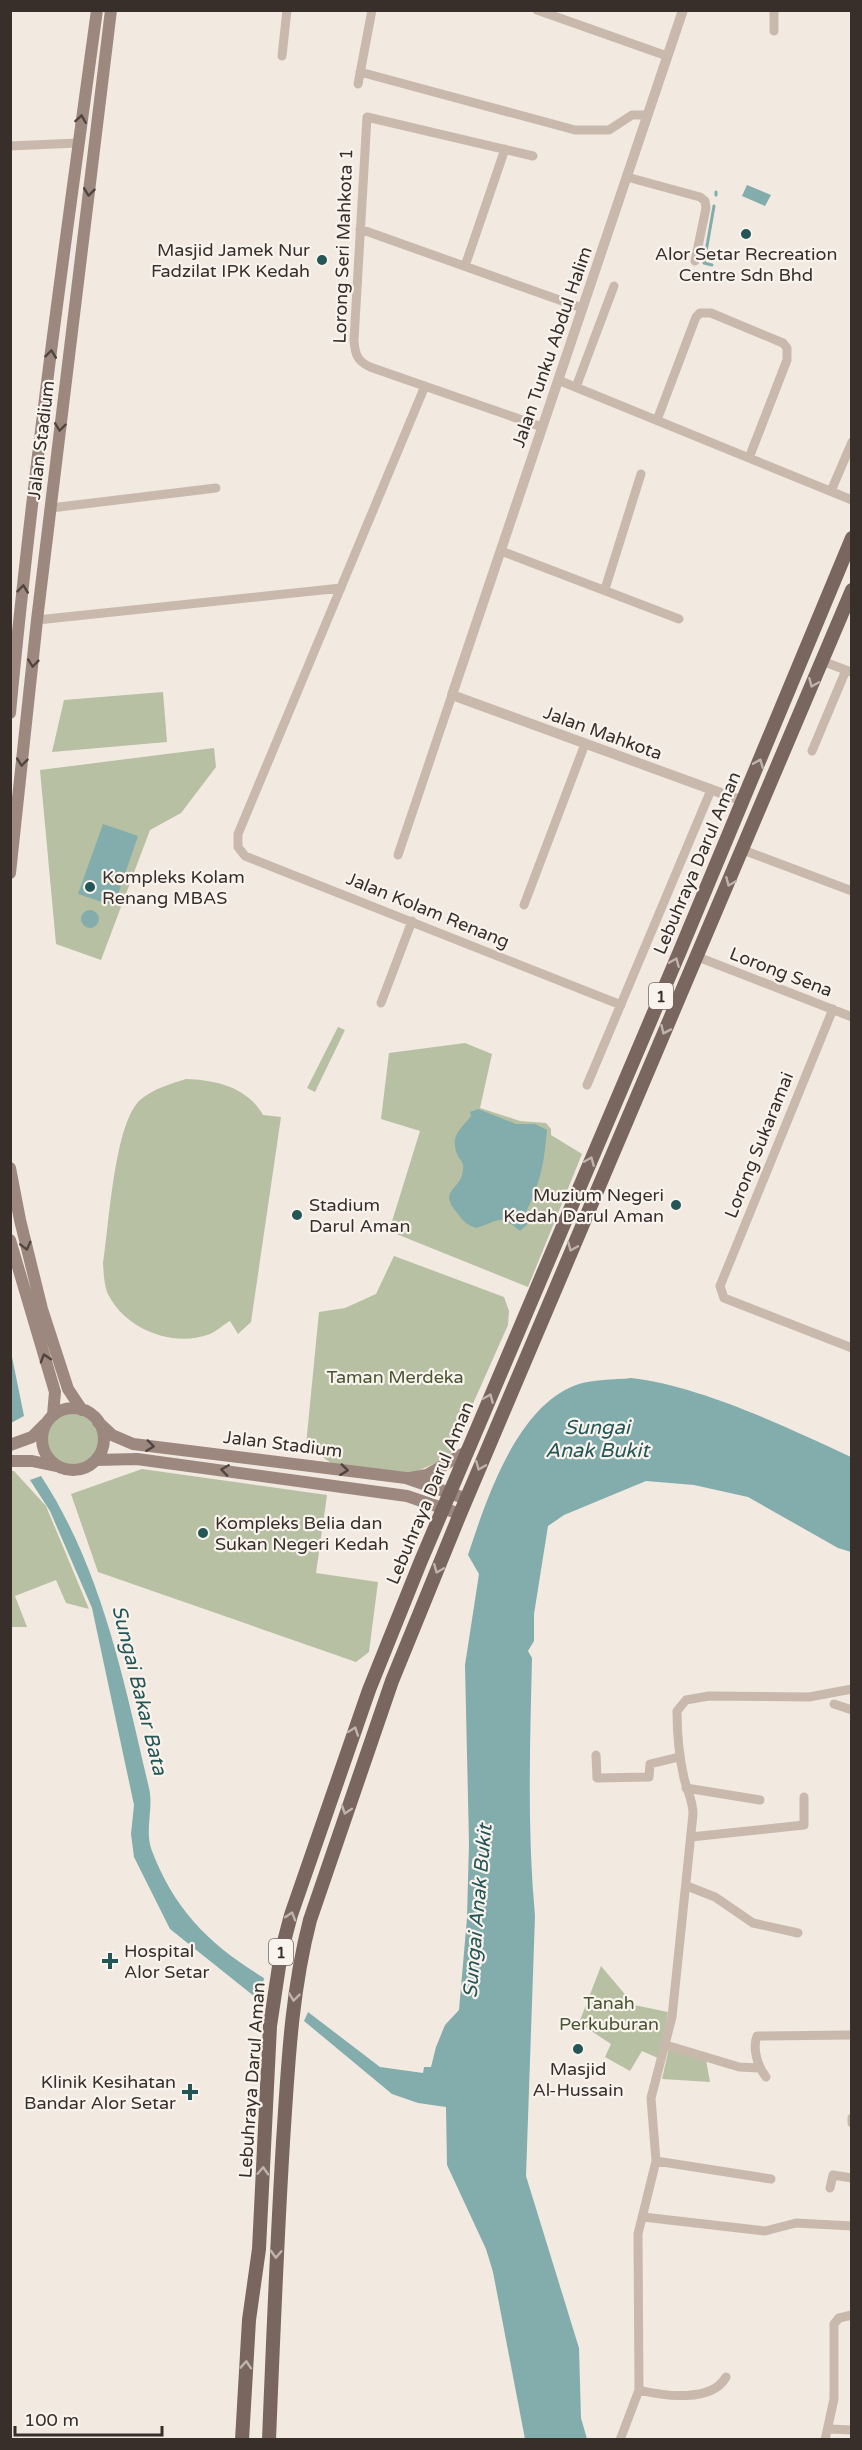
<svg xmlns="http://www.w3.org/2000/svg" width="862" height="2450" font-family="'Varela Round',sans-serif">
	<style>
		.green { fill: #b7c0a2 }
		.water { fill: #82adac }
		.lines { fill: none; stroke-linecap: round; stroke-linejoin: round }
		.stream { stroke: #82adac; stroke-width: 3 }
		.minor { stroke: #c9b9ad; stroke-width: 9 }
		.tertiary { stroke: #c9b9ad; stroke-width: 10 }
		.secondary { stroke: #9d887f; stroke-width: 12 }
		.primary { stroke: #79665e; stroke-width: 14 }
		.oneway { stroke: #514540 }
		.oneway2 { stroke: #bfb4ad }
		.poi-dot { fill: #245657; stroke: #f9f3ed; stroke-width: 2 }
		.labels { text-anchor: middle; stroke-width: 4.5; stroke-linejoin: round; paint-order: stroke }
		.shield { fill: #f9f3ed; stroke: #726a65; stroke-width: 1.5 }
		.shield-label { font-size: 16px; font-weight: bold; fill: #382f2b }
		.street-label { font-size: 18px; fill: #382f2b; stroke: #f9f3ed }
		.poi-label { font-size: 18px; fill: #382f2b; stroke: #f9f3ed; text-anchor: start }
		.park-label { font-size: 18px; fill: #495531; stroke: #f9f3ed }
		.water-label { font-size: 20px; font-style: italic; fill: #245657; stroke: #f9f3ed }
	</style>
	<rect width="100%" height="100%" fill="#f2e9e1"/>
	<path class="green" d="M163,692L167,742L52,752L64,700Z
		M214,748L216,767L181,813L150,830L101,960L56,944L40,770Z
		M338,1027L345,1030L315,1092L307,1088Z
		M465,1043L492,1054L480,1108L520,1121L546,1123L551,1129V1135L582,1154L528,1287L389,1231L420,1131L381,1119L389,1053Z
		M186,1079C216,1080 247,1087 263,1115L281,1117L251,1322L238,1334L230,1321C223,1325 217,1331 210,1334C174,1348 127,1330 109,1296C104,1287 104,1275 103,1264C109,1227 114,1124 140,1100C153,1089 170,1084 186,1079Z
		M394,1256L504,1297L509,1311L508,1325L451,1453L440,1461L413,1473L335,1466L306,1445L319,1312L345,1308L376,1294Z
		M47 1439a26 26 0 1 1 52 0a26 26 0 1 1-52 0Z
		M142,1469L327,1495L316,1573L378,1582L369,1652L356,1662L98,1572L71,1494Z
		M11,1471H14L46,1506L89,1609L66,1603L56,1580L15,1596L27,1627H11Z
		M601,1966L634,2005L668,2012L660,2059L642,2051L630,2071L605,2057L611,2044L579,2023Z
		M669,2048L706,2060L710,2082L662,2079Z"/>
	<path class="water" d="M747,185L771,195L765,206L742,196Z
		M103,824L138,836L114,906L78,894Z
		M81 919a9 9 0 1 1 18 0a9 9 0 1 1-18 0Z
		M478,1109L516,1124H535L547,1130C544,1163 541,1182 526,1212L530,1222L520,1231C497,1212 499,1222 476,1228C467,1225 464,1222 458,1214C436,1189 462,1191 463,1169C464,1163 461,1161 458,1156C449,1136 460,1130 471,1116L470,1112Z
		M11,1352L24,1416L11,1423H10Z
		M631,1378C701,1386 786,1427 851,1457V1552L838,1548L748,1497L694,1485L646,1481L564,1515L548,1526L534,1614V1641L528,1651L532,1658C530,1744 527,1830 535,1916L526,2176L579,2348L581,2418L587,2439H525L493,2272L486,2249L447,2165L446,2107L418,2103L392,2094L304,2021L308,2012L380,2067L423,2073L424,2067H431L436,2047L445,2025L459,2010L467,1918L469,1843L465,1665L479,1574L468,1555C486,1501 516,1407 576,1385C592,1379 614,1380 631,1378Z
		M41,1476C102,1569 124,1681 149,1788C154,1809 144,1830 152,1851C175,1911 210,1945 264,1978L260,2001L170,1929L134,1857L131,1834L134,1805L92,1608L50,1511L30,1480Z"/>
	<g class="lines">
		<path class="stream" d="M716,195V192
			M712,265L704,263L714,206"/>
		<path class="minor" d="M537,10L667,56
			M774,10V31
			M282,56L287,10
			M360,72L575,130H609L632,115H647
			M358,84L372,10
			M10,146L77,143
			M533,156L367,117L354,340C355,354 357,361 370,367L542,427
			M627,177L700,197L705,201L706,208L695,261
			M360,229L582,308
			M465,266L505,149
			M558,380L852,500
			M425,386L238,834V847L245,856L621,1005
			M576,387L614,286
			M657,420L696,317L700,313H711L783,343L787,348V360L749,458
			M831,491L852,442
			M51,508L216,488
			M501,551L679,619
			M605,589L641,474
			M37,620L341,588
			M822,661L851,672
			M812,751L846,670
			M743,850L852,891
			M398,855L452,695
			M524,905L585,744
			M698,957L852,1017
			M381,1003L412,921
			M833,1009L720,1286L724,1298L852,1348
			M587,1085L711,790
			M834,1704L852,1710
			M596,1755L597,1778L649,1777L650,1764L679,1757
			M686,1788L760,1800
			M691,1837L804,1825V1797
			M687,1886L715,1897L753,1923L798,1933
			M666,2045L739,2067L759,2068
			M766,2077C758,2067 752,2049 757,2036L852,2035
			M852,2118V2123
			M656,2161L771,2179
			M830,2188L833,2175L852,2178
			M643,2217L765,2231L796,2223L852,2226
			M639,2390C663,2396 712,2403 726,2377
			M829,2429L852,2430
			M620,2440L639,2390L638,2234L656,2161L651,2098L672,2017L693,1814C693,1800 687,1791 684,1778C679,1756 677,1734 677,1711L686,1700L709,1696L809,1697L852,1689
			M825,2440L834,2399V2324L839,2318L852,2315"/>
		<path class="tertiary" d="M683,10L452,695L743,801"/>
		<path class="secondary" d="M10,713C32,478 65,244 97,10
			M10,873L37,620L111,10
			M10,1168L20,1220L42,1309L68,1389L82,1410
			M10,1240L55,1392L53,1415
			M42 1439a31 31 0 1 1 62 0a31 31 0 1 1-62 0Z
			M98,1422L112,1435L133,1444L406,1478L467,1499
			M10,1445L32,1437L45,1424
			M96,1460L137,1459L407,1496L460,1514
			M10,1461H32L56,1466
			M410,1478L427,1475L466,1452"/>
		<path class="primary" d="M242,2440L249,2320L259,2249L270,2026L281,1953L291,1915L369,1690L420,1563L680,951L852,538
			M269,2440C273,2340 277,2242 283,2142C288,2067 291,1993 310,1920L392,1681L460,1514L852,590"/>
	</g>
	<defs><path id="oneway-chevron" d="M-2-3.5L2.5 0L-2 3.5" fill="none" stroke-width="1.6" stroke-linecap="round" stroke-linejoin="round" transform="scale(1.5)"/></defs>
	<g class="oneway">
		<use href="#oneway-chevron" transform="translate(81 119) rotate(-81)"/>
		<use href="#oneway-chevron" transform="translate(89 192) rotate(97)"/>
		<use href="#oneway-chevron" transform="translate(51 354) rotate(-83)"/>
		<use href="#oneway-chevron" transform="translate(60 427) rotate(97)"/>
		<use href="#oneway-chevron" transform="translate(23 589) rotate(-84)"/>
		<use href="#oneway-chevron" transform="translate(33 663) rotate(96)"/>
		<use href="#oneway-chevron" transform="translate(22 762) rotate(96)"/>
		<use href="#oneway-chevron" transform="translate(26 1246) rotate(76)"/>
		<use href="#oneway-chevron" transform="translate(45 1358) rotate(-107)"/>
		<use href="#oneway-chevron" transform="translate(150 1446) rotate(7)"/>
		<use href="#oneway-chevron" transform="translate(225 1470) rotate(-172)"/>
		<use href="#oneway-chevron" transform="translate(344 1470) rotate(7)"/>
	</g>
	<g class="oneway2">
		<use href="#oneway-chevron" transform="translate(813 683) rotate(113)"/>
		<use href="#oneway-chevron" transform="translate(759 763) rotate(-68)"/>
		<use href="#oneway-chevron" transform="translate(730 882) rotate(113)"/>
		<use href="#oneway-chevron" transform="translate(675 962) rotate(-67)"/>
		<use href="#oneway-chevron" transform="translate(665 1030) rotate(114)"/>
		<use href="#oneway-chevron" transform="translate(590 1161) rotate(-67)"/>
		<use href="#oneway-chevron" transform="translate(572 1247) rotate(112)"/>
		<use href="#oneway-chevron" transform="translate(489 1398) rotate(-67)"/>
		<use href="#oneway-chevron" transform="translate(480 1466) rotate(112)"/>
		<use href="#oneway-chevron" transform="translate(438 1569) rotate(112)"/>
		<use href="#oneway-chevron" transform="translate(354 1731) rotate(-70)"/>
		<use href="#oneway-chevron" transform="translate(346 1810) rotate(108)"/>
		<use href="#oneway-chevron" transform="translate(291 1916) rotate(-73)"/>
		<use href="#oneway-chevron" transform="translate(294 1997) rotate(97)"/>
		<use href="#oneway-chevron" transform="translate(263 2171) rotate(-87)"/>
		<use href="#oneway-chevron" transform="translate(276 2254) rotate(93)"/>
		<use href="#oneway-chevron" transform="translate(246 2365) rotate(-86)"/>
	</g>
	<g class="poi-dot">
		<circle cx="746" cy="234" r="6"/>
		<circle cx="322" cy="260" r="6"/>
		<circle cx="90" cy="887" r="6"/>
		<circle cx="676" cy="1205" r="6"/>
		<circle cx="297" cy="1215" r="6"/>
		<circle cx="203" cy="1533" r="6"/>
		<path d="M107 1952h6v6h6v6h-6v6h-6v-6h-6v-6h6z"/>
		<circle cx="578" cy="2049" r="6"/>
		<path d="M187 2083h6v6h6v6h-6v6h-6v-6h-6v-6h6z"/>
	</g>
	<g class="labels">
		<g class="shield">
			<rect x="649" y="983" width="24" height="26" rx="4.5"/>
			<rect x="269" y="1939" width="24" height="26" rx="4.5"/>
		</g>
		<g class="shield-label">
			<text x="661" y="1002">1</text>
			<text x="281" y="1958">1</text>
		</g>
		<g class="street-label">
			<text transform="translate(343 246) rotate(-88)" y="6">Lorong Seri Mahkota 1</text>
			<text transform="translate(552 347) rotate(-71)" y="6">Jalan Tunku Abdul Halim</text>
			<text transform="translate(41 440) rotate(-83)" y="6">Jalan Stadium</text>
			<text transform="translate(603 733) rotate(20)" y="6">Jalan Mahkota</text>
			<text transform="translate(697 863) rotate(-67)" y="6">Lebuhraya Darul Aman</text>
			<text transform="translate(428 910) rotate(22)" y="6">Jalan Kolam Renang</text>
			<text transform="translate(781 972) rotate(21)" y="6">Lorong Sena</text>
			<text transform="translate(759 1145) rotate(-68)" y="6">Lorong Sukaramai</text>
			<text transform="translate(283 1444) rotate(7)" y="6">Jalan Stadium</text>
			<text transform="translate(430 1493) rotate(-67)" y="6">Lebuhraya Darul Aman</text>
			<text transform="translate(252 2080) rotate(-86)" y="6">Lebuhraya Darul Aman</text>
		</g>
		<g class="poi-label">
			<text x="310" y="256" text-anchor="end">Masjid Jamek Nur<tspan x="310" dy="21">Fadzilat IPK Kedah</tspan></text>
			<text x="746" y="260" text-anchor="middle">Alor Setar Recreation<tspan x="746" dy="21">Centre Sdn Bhd</tspan></text>
			<text x="102" y="883">Kompleks Kolam<tspan x="102" dy="21">Renang MBAS</tspan></text>
			<text x="664" y="1201" text-anchor="end">Muzium Negeri<tspan x="664" dy="21">Kedah Darul Aman</tspan></text>
			<text x="309" y="1211">Stadium<tspan x="309" dy="21">Darul Aman</tspan></text>
			<text x="215" y="1529">Kompleks Belia dan<tspan x="215" dy="21">Sukan Negeri Kedah</tspan></text>
			<text x="124" y="1957">Hospital<tspan x="124" dy="21">Alor Setar</tspan></text>
			<text x="578" y="2075" text-anchor="middle">Masjid<tspan x="578" dy="21">Al-Hussain</tspan></text>
			<text x="176" y="2088" text-anchor="end">Klinik Kesihatan<tspan x="176" dy="21">Bandar Alor Setar</tspan></text>
		</g>
		<g class="park-label">
			<text x="395" y="1383">Taman Merdeka</text>
			<text x="609" y="2009">Tanah<tspan x="609" dy="21">Perkuburan</tspan></text>
		</g>
		<g class="water-label">
			<text x="597" y="1434">Sungai<tspan x="597" dy="23">Anak Bukit</tspan></text>
			<text transform="translate(140 1690) rotate(76)" y="7">Sungai Bakar Bata</text>
			<text transform="translate(477 1911) rotate(-85)" y="7">Sungai Anak Bukit</text>
		</g>
	</g>
	<rect width="862" height="2450" fill="none" stroke="#382f2b" stroke-width="24"/>
	<path d="M15 2426v9h147v-9" fill="none" stroke="#382f2b" stroke-width="3"/>
	<text x="24" y="2426" font-size="18" fill="#382f2b" stroke="#f9f3ed" stroke-width="4.5" paint-order="stroke">100 m</text>
</svg>
